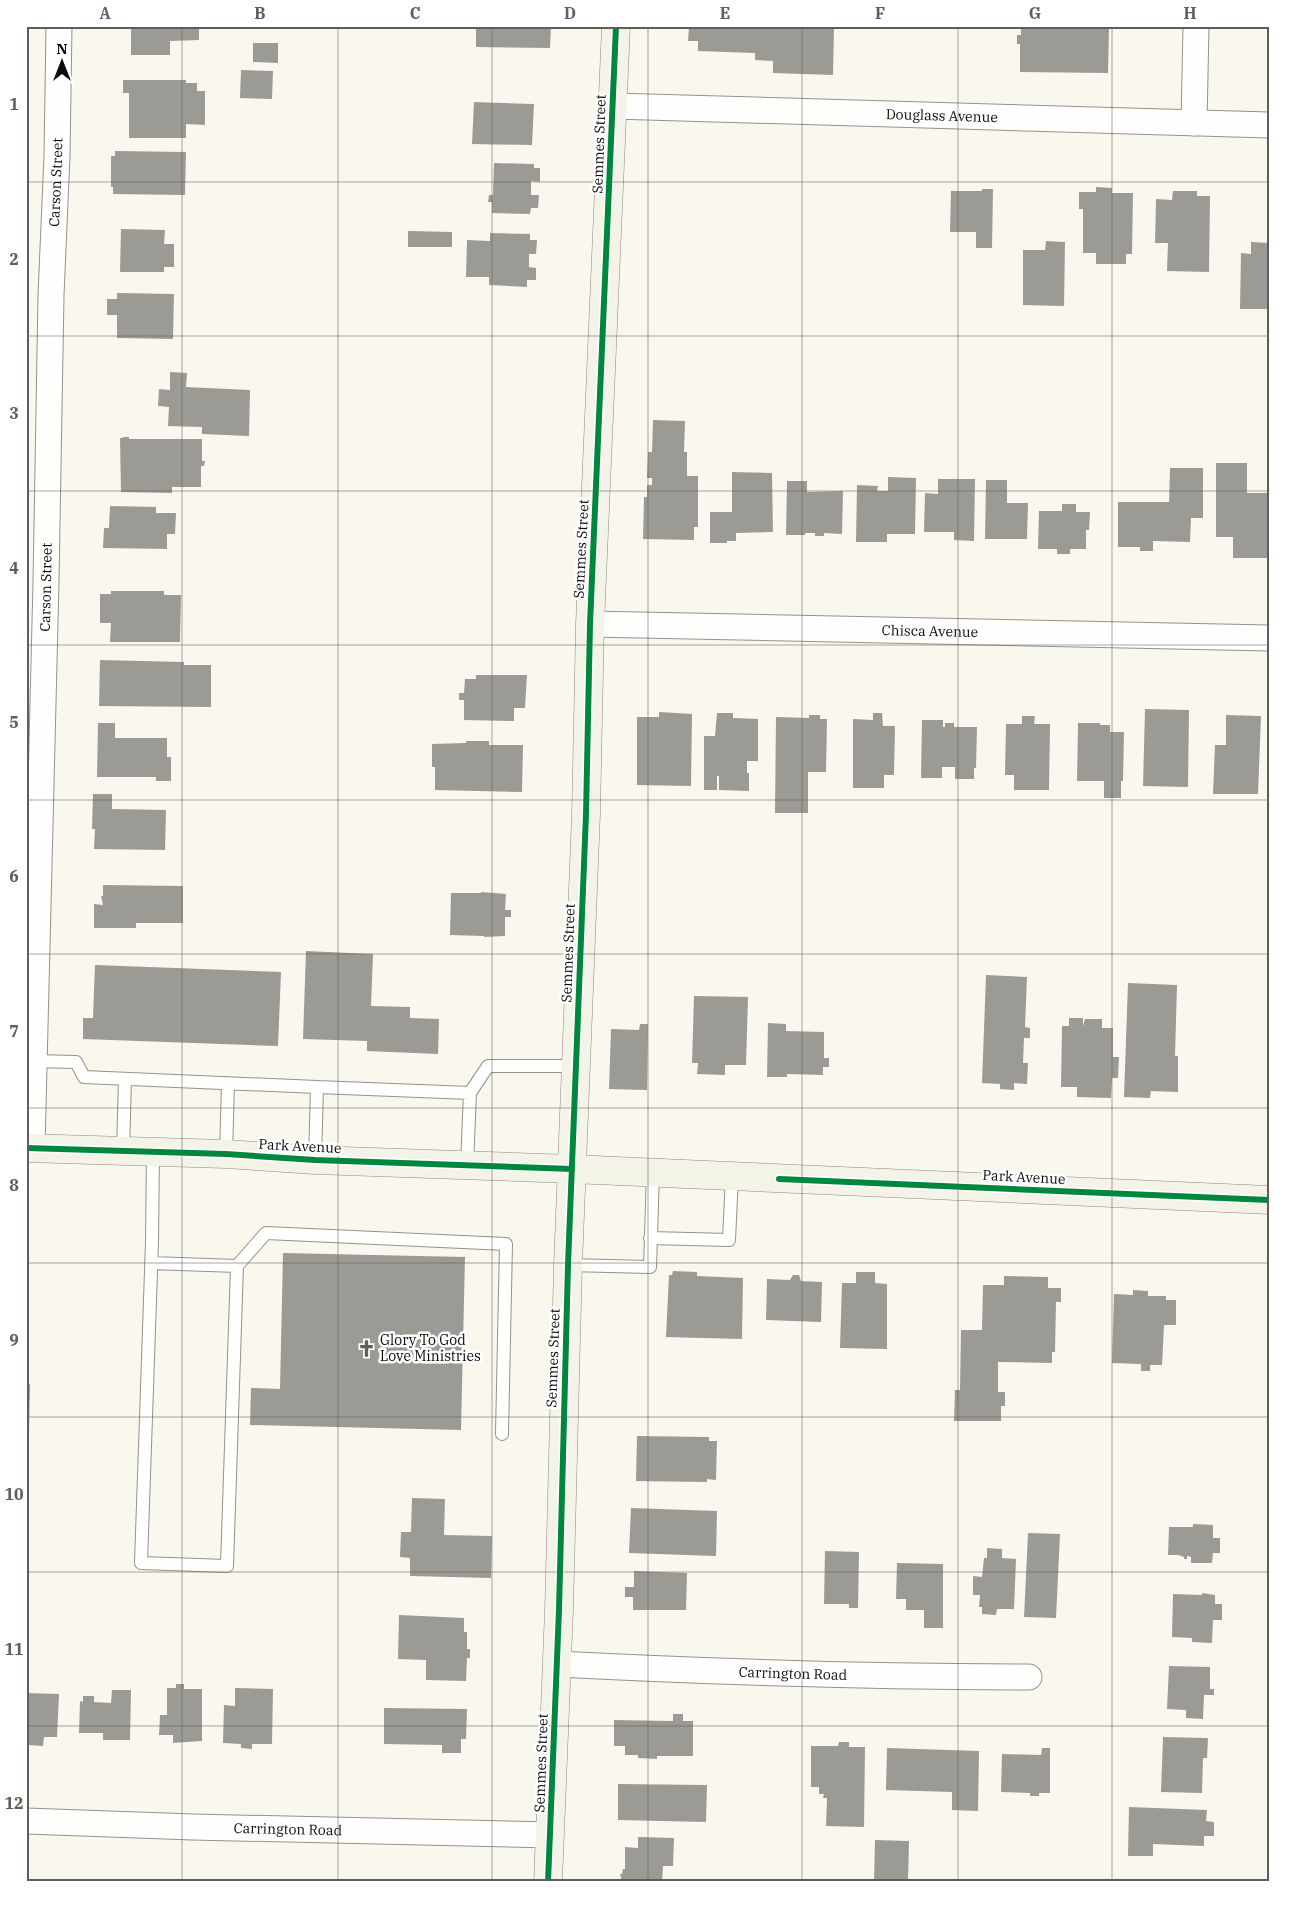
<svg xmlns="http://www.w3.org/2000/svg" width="1295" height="1908" font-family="'IBM Plex Serif',serif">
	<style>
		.building { fill: #9c9a95 }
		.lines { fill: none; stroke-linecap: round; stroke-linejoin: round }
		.service-casing { stroke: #93928d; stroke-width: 14 }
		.minor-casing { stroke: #93928d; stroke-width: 27 }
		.secondary-casing { stroke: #898884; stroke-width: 29 }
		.service { stroke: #fefefc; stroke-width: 12 }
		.minor { stroke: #fefefc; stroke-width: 25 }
		.secondary { stroke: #f4f3e8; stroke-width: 28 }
		.cycleway-casing { stroke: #fff; stroke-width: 9 }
		.cycleway { stroke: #00873e; stroke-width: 6 }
		.grid { fill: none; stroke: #5f5e5a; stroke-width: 1; stroke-opacity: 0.55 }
		.labels { text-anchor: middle; stroke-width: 5; stroke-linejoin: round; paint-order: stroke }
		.street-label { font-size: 14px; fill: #0b0b0b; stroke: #fff }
		.poi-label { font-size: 14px; fill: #0b0b0b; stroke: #fff; text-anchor: start }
		.neatline { fill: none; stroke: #5f5e5a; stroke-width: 2 }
		.grid-label { font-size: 16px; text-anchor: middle; font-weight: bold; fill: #5f5e5a }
	</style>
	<rect width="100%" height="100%" fill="#faf8ee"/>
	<path class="building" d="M131,26H199V40L170,41V55H131Z
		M476,26H551L550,48L476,47Z
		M689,26H834L833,75L773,73V61L755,60V53L698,51V41H688Z
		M1021,26H1086V29H1109L1108,73L1020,72V44H1017V35H1021Z
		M253,43H278V63L253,62Z
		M241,70L273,71L272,99L240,98Z
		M123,80H186V83H197V91H205V125L186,124V138H129V93H123Z
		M474,102L534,104L532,145L472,144Z
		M115,151L186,152L185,195L113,194V187H111V156H115Z
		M494,163L534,164V168H540V182L531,181V195H539L538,208H531L530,214L492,213V202H488L489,195H493Z
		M1096,187L1112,188V193H1133L1132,254H1126V264H1096V253H1083V209H1079V192H1096Z
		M982,189H993L992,248H976V232H950L951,191H982Z
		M1173,191H1197V196H1210L1209,272L1167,271L1168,243H1155L1156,199L1172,200Z
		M121,229L165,230L164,244H174V267H164V272H120Z
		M408,231L452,232V247H408Z
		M490,233L530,234V240H537L536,254H529V267L536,268V280H527V287L489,285V277H466L467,240L490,241Z
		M1046,241L1065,242L1064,306L1023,305V250H1045Z
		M1251,242L1269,243V309H1240L1241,253L1251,254Z
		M117,293L174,294L173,339L117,338V315H107V299H117Z
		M170,372L187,373L186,387L250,390L249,436L202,434V427L168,426L169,407L158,406L159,389L170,390Z
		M653,420L685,421L684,452H687V476H698V527H694V540L643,539L644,497H647V485H652V478H647L648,452H652Z
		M123,437H129V439H202V461H205L204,466H201V487H172V493L121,492L120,438H123Z
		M1216,463H1247V493H1269V558H1233V537H1216Z
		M1170,468H1203V518H1191L1190,542L1153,541V551H1140V547H1118V502H1169Z
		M732,472L772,473L773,532L736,533V541H727V543H710V512H732Z
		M888,477L916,478L915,534H887V542H856L857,485L878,486L877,491H888Z
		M938,479H975L974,541L954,540V532H924L925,493L938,494Z
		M986,480H1007V503H1028L1027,539H985Z
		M787,481H807V492L843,491L842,534L824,533V536H815V533H805V535H786Z
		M1062,504H1076V512H1090L1089,530H1086V549H1070V554H1057V549H1038L1039,511H1062Z
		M110,506L156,507V513H176L175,534H167V549L103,548L104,528H109Z
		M111,591H164V595H181L180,642H110L111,623H100V594H111Z
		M100,660L184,662V665H211V707L99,706Z
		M476,675H527L525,708H514V721L464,720V700H459V693H464L465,679H476Z
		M1145,709L1189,710L1188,787L1143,786Z
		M659,712L692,714L691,786L637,785V717H659Z
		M717,713H733V718L758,719V761H747V773H749V791L719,790V776H717V790H704V736H715Z
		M873,713H882L883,726H895L894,775H884V788H853V719L873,720Z
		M809,715H820V719H827L826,772H808V813H775L776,717L809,718Z
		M1226,715L1261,716L1258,794H1213L1215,745H1226Z
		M1022,716H1035L1034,724H1050L1049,790H1014V775H1005L1006,724H1022Z
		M922,720H943V727H945V723H954V727H977L976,768H974V779H955V767H942V778H921Z
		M98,723H115V738H167V757H171V781H156V777H97Z
		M1078,723H1100V725H1110V732H1124L1123,781H1121V798H1104V781H1077Z
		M466,741H489V745H523L522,792L435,790V767H432V744L466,743Z
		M93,794H112V809L166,810L165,850L94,849L95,829H92Z
		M103,885L183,886V923H136V928H94V904L103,905L101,896H103Z
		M481,892L506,894L505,910H511V917H505V936L484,937V936L450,935L451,893H481Z
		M306,951L373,954L371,1006L410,1007V1018L439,1019L438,1054L367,1051V1041L303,1039Z
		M95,965L281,972L278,1046L83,1039V1018H93Z
		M986,975L1027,977L1025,1027L1030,1028V1038H1024L1023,1063H1028L1027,1084L1014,1083V1090L1000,1089V1084L982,1083Z
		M1128,983L1177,985L1175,1056H1178V1092L1151,1091L1150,1098L1124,1097Z
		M694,996L748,997L746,1065H725V1075L697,1074L698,1063H692Z
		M1069,1018H1083V1026L1085,1019H1102V1028H1113V1057H1119L1118,1078H1112L1111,1098L1077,1097V1087H1061L1062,1026H1069Z
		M768,1023L786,1024V1031L824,1032V1058H829V1067H823V1075L787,1074V1077H767Z
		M640,1024H648L647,1090L609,1089L611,1029L639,1030Z
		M283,1253L465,1257L461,1430L250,1425L251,1388L280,1389Z
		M673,1271L697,1272V1276L743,1278L742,1339L666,1337L669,1275H672Z
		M856,1272H875V1283L887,1284V1349L840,1348L842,1283H856Z
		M793,1275H799L801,1281L822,1282L821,1322L766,1320L767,1279L790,1280Z
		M1004,1276L1048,1277V1288H1061V1302H1056L1055,1352H1052V1363L998,1362V1392H1005V1406H1001V1421H954L955,1390H960L961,1330H982L983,1285H1004Z
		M1133,1290L1148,1291V1296H1166V1300H1176V1325H1164L1162,1365H1150V1371H1141V1364L1112,1363L1114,1294L1133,1295Z
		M26,1384H30L28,1482H26Z
		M637,1436L709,1437V1441H717L716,1480L707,1479V1482L636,1481Z
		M412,1498L445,1499L444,1535L492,1536L491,1578L410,1576V1558L400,1557L401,1532H411Z
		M631,1508L717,1511L716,1556L629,1553Z
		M1193,1524L1213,1525V1538H1220V1553H1213L1212,1563H1191V1557L1187,1556V1559H1184V1557L1178,1555H1168L1169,1527H1193Z
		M1028,1533L1060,1534L1056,1618L1024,1617Z
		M987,1548L1002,1549V1558L1016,1559L1014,1609H997L996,1615L982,1614V1607H979L980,1595H973V1576L982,1577L984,1558H987Z
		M825,1551L859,1552L858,1608H849V1604H824Z
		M897,1563L943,1564V1628H924V1610H906V1599H896Z
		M634,1571L687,1573L686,1610H633V1597H625V1587H634Z
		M1202,1593L1215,1595V1604H1222V1620H1213L1212,1643L1192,1642V1638L1172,1637L1173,1594L1202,1595Z
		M399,1615L464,1618V1632H467V1649H470V1658H467L466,1681L426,1680V1660L398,1659Z
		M1169,1666L1210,1667V1689H1214V1695H1204L1203,1719L1186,1718V1710L1167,1709Z
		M176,1684H184V1689H202V1741L173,1743V1735H159L160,1715H167V1688H176Z
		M235,1688L273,1689L272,1744H252V1749L241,1748V1744L223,1743L224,1705L235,1706Z
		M112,1690H131L130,1740H103V1733H79L80,1701L83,1702V1696H94V1702L111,1703Z
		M26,1693L59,1694L57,1737H44L43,1746L29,1745V1736H26Z
		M384,1708L467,1709L466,1739H461V1753H442V1745L384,1744Z
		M673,1714H683V1721H693V1756H657V1759L638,1758V1755H625V1746H614V1720L673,1721Z
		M1163,1737L1208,1738L1207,1758H1203L1202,1793L1161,1792Z
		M839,1742H849V1747H865L864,1827L826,1826L827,1798H823L824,1794H819V1787H811V1746H838Z
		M887,1748L979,1751L978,1811L952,1810V1792L886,1790Z
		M1042,1748H1050V1793H1039V1796H1030V1793L1001,1792L1002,1754L1041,1755Z
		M618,1784L707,1785L706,1822L618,1820Z
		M1129,1807L1207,1810L1206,1821L1214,1822V1836H1204V1846L1153,1844V1856H1128Z
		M638,1837L674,1838L673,1866H663L662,1882H622L620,1874H622L623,1869H625V1847L638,1848Z
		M875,1840L909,1841L908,1882H874Z"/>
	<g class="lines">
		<defs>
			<path id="service" d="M33,1061L76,1062L84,1077L317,1087
				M123,1151L125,1079
				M153,1151L152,1242L141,1563L227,1566L237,1266L266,1233L506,1244L502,1434
				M226,1154L228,1083
				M315,1160L317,1087L470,1093L488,1066H575
				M467,1165L470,1093
				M650,1238L729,1240L732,1176
				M151,1263L237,1266
				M568,1265L650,1267L653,1172"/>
			<g id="minor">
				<path id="s1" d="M613,106L1269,125"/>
				<path d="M1194,123L1196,26"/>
				<path id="s2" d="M590,624L1269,638"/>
				<path id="s3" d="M32,1148L46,582L51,295L57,156L59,26"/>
				<path id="s4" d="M557,1664C714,1672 871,1677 1029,1677"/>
				<path id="s5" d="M26,1821L193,1827L550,1835"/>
			</g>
			<path id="secondary" d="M26,1148L226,1154L315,1160L572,1169L1269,1200
				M548,1882L559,1610L568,1265L586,814L590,624L616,26"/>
		</defs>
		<use href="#service" class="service-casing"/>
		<use href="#minor" class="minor-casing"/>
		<use href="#secondary" class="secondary-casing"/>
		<use href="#service" class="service"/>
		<use href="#minor" class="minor"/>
		<use href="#secondary" class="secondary"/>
		<defs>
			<path id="cycleway" d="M26,1148L226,1154L315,1160L572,1169
				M779,1179L1269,1200
				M548,1882L559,1610L568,1265L586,814L590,624L616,26"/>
		</defs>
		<use href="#cycleway" class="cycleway-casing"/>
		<use href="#cycleway" class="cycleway"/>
	</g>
	<path class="grid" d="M182,26V1882M338,26V1882M492,26V1882M648,26V1882M802,26V1882M958,26V1882M1112,26V1882M26,182H1269M26,336H1269M26,491H1269M26,645H1269M26,800H1269M26,954H1269M26,1108H1269M26,1263H1269M26,1417H1269M26,1572H1269M26,1726H1269"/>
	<defs>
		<symbol id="church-bare" viewBox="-9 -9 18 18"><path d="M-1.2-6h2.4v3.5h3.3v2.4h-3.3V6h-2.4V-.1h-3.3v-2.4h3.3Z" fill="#5f5e5a" stroke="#fff" stroke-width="2.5" paint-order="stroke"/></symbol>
	</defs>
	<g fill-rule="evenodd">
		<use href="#church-bare" x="354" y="1336" width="25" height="25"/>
	</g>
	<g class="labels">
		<g class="street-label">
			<text dy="5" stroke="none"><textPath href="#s1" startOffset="329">Douglass Avenue</textPath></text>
			<text transform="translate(599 144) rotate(-88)" y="5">Semmes Street</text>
			<text dy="5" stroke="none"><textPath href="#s3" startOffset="966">Carson Street</textPath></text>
			<text transform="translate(581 549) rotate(-87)" y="5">Semmes Street</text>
			<text dy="5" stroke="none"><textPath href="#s3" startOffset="561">Carson Street</textPath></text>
			<text dy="5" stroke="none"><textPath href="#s2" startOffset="340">Chisca Avenue</textPath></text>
			<text transform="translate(568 953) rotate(-88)" y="5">Semmes Street</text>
			<text transform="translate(300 1146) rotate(3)" y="5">Park Avenue</text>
			<text transform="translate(1024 1177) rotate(3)" y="5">Park Avenue</text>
			<text transform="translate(553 1358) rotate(-88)" y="5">Semmes Street</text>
			<text dy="5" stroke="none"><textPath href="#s4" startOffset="236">Carrington Road</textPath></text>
			<text transform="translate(541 1763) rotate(-88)" y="5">Semmes Street</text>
			<text dy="5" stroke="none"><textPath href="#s5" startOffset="262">Carrington Road</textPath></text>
		</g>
		<g class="poi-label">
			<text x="380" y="1345">Glory To God<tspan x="380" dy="16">Love Ministries</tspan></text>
		</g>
	</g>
	<rect width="1295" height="1908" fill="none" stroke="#ffffff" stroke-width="55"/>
	<g transform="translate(62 62)" stroke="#ffffff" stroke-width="4" paint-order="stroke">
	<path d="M0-4L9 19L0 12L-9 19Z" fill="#0b0b0b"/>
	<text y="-8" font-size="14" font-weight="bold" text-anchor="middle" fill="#0b0b0b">N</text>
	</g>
	<rect x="28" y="28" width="1240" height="1852" class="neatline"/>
	<g class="grid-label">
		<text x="105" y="19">A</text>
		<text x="260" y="19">B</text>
		<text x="415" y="19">C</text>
		<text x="570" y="19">D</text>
		<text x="725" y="19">E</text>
		<text x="880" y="19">F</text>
		<text x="1035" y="19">G</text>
		<text x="1190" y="19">H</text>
		<text x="14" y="110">1</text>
		<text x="14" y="265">2</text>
		<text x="14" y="419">3</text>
		<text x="14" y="574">4</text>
		<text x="14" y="728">5</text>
		<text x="14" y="882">6</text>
		<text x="14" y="1037">7</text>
		<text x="14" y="1191">8</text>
		<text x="14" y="1346">9</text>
		<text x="14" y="1500">10</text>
		<text x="14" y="1655">11</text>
		<text x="14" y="1809">12</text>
	</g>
</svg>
